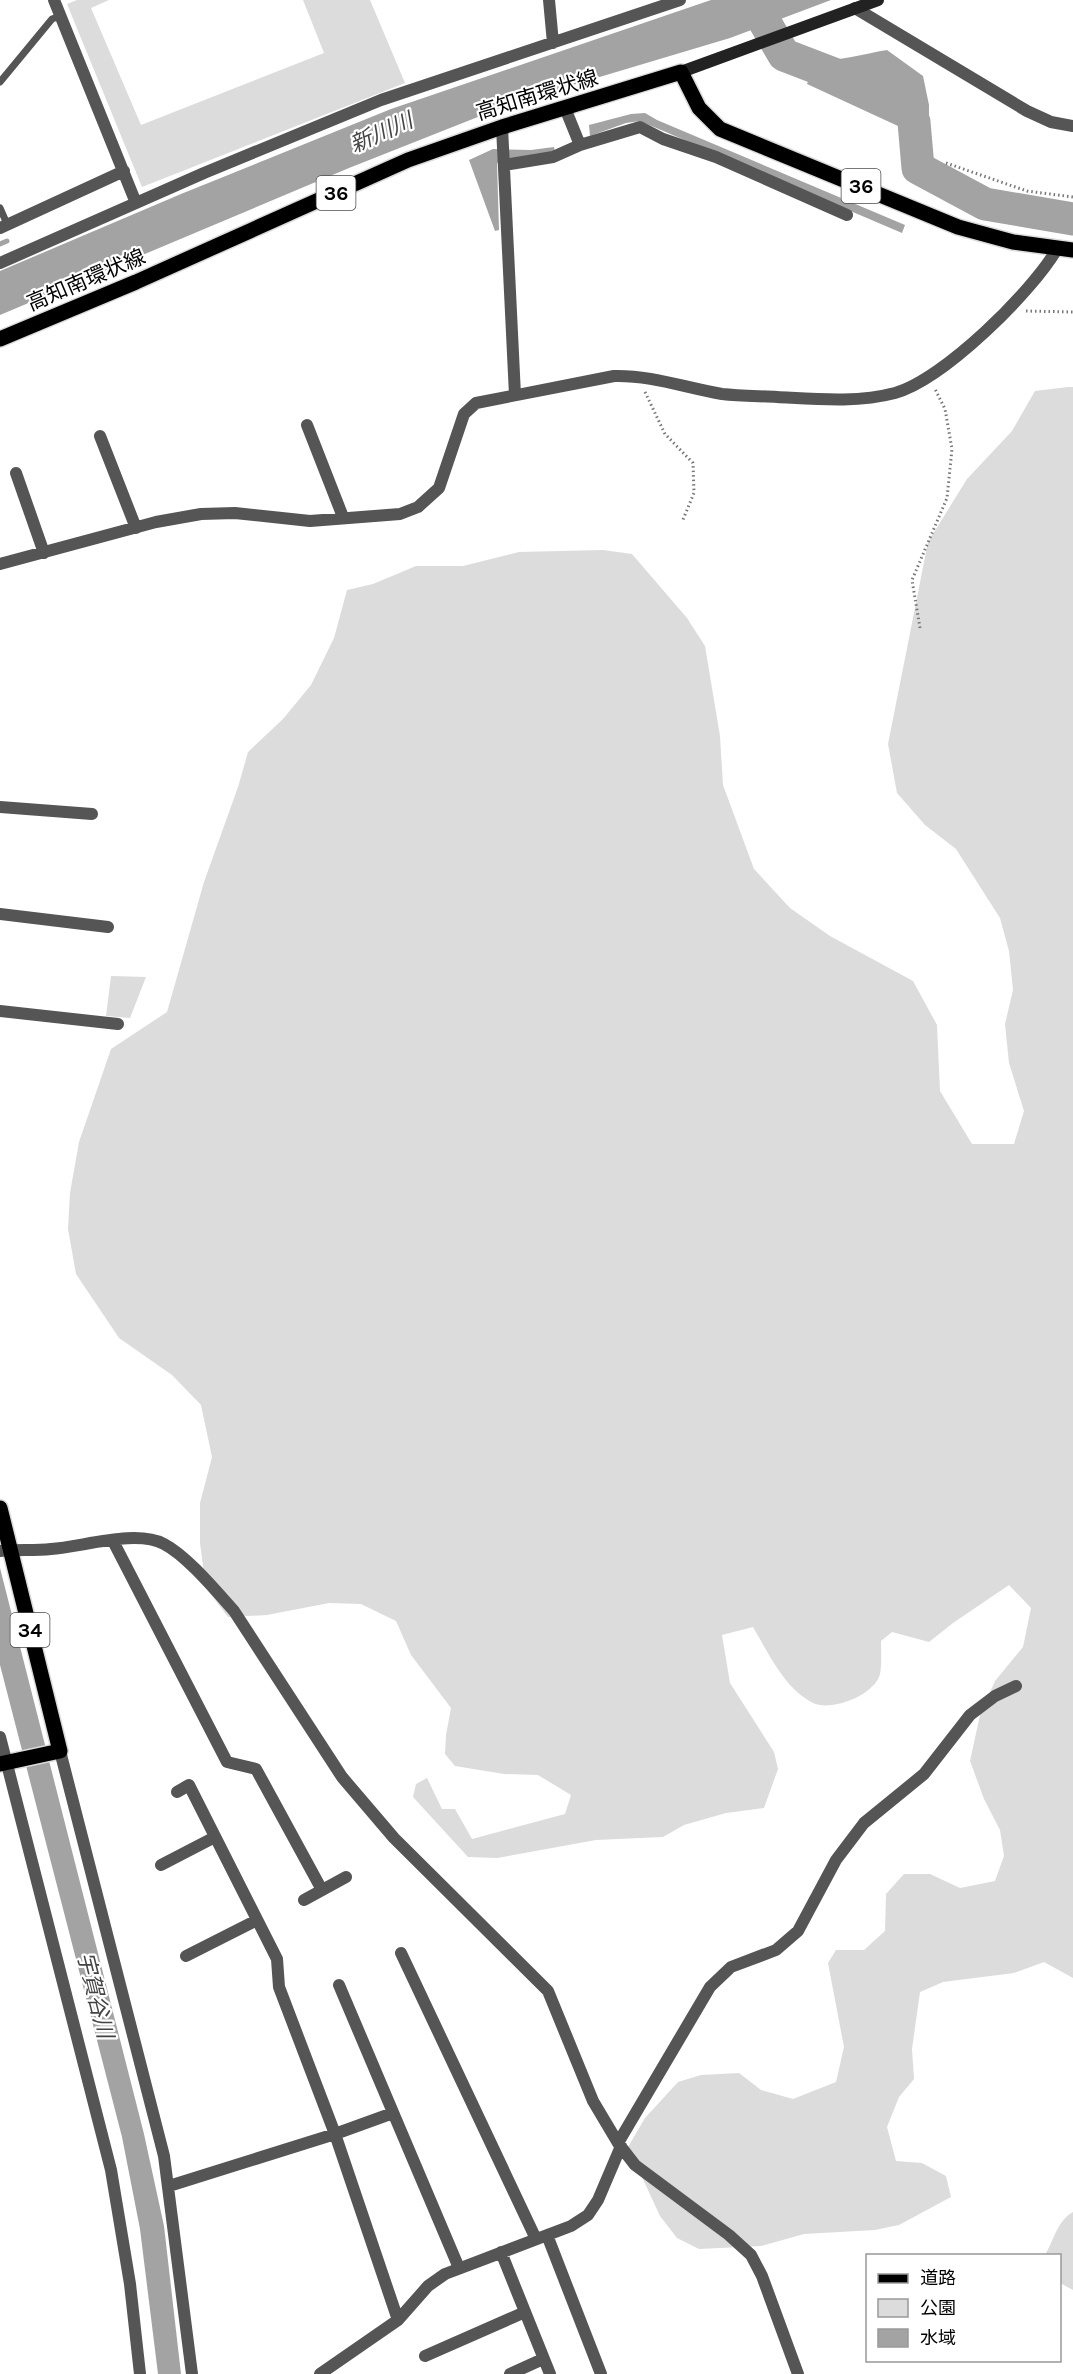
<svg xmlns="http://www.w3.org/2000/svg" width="1073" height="2374" font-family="Karla,'Noto Sans JP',sans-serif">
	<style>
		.green { fill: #dcdcdc }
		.water { fill: #a3a3a3 }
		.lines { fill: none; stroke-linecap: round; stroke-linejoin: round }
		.stream { stroke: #a3a3a3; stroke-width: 5 }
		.river { stroke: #a3a3a3; stroke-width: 33 }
		.primary-casing { stroke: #dbdbdb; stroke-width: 18 }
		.path { stroke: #777; stroke-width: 3; stroke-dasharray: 1.5 3; stroke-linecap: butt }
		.service { stroke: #555; stroke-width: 7 }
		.minor { stroke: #555; stroke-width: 12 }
		.secondary { stroke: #222; stroke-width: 12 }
		.primary { stroke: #000; stroke-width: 15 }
		.labels { text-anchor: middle; stroke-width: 4.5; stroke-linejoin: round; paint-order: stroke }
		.shield { fill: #fff; stroke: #4c4c4c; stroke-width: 1.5 }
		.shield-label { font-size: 20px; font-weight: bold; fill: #000 }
		.street-label { font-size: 21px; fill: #000; stroke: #fff }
		.water-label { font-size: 22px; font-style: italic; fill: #444; stroke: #fff }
	</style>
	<rect width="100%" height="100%" fill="#fff"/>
	<path class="green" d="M77,0H109L91,8L141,125L324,53L303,0H370L405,83L142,187L67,4Z
		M1068,387H1073V1978L1044,1962L1014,1973L943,1982L920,1992L912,2049L914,2079L899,2097L887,2127L896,2161L922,2163L946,2176L951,2197L899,2225L875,2230L804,2234L761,2246L699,2249L677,2238L660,2216L628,2147L645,2118L678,2082L701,2075L739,2073L761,2090L793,2099L836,2082L844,2047L828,1963L836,1950H864L885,1931L886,1894L904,1874H930L960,1888L995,1881L1004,1856L1000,1830L984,1799L970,1761L980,1715L995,1681L1023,1647L1031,1608L1009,1585L953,1623L929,1642L892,1632L881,1641C881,1652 882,1664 880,1674C875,1695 831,1712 813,1703C784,1688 769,1654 753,1627L722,1635L730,1683L774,1752L778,1769L764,1808L726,1813L684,1825L663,1837L596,1840L497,1858L468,1857L413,1797L416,1784L427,1778L442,1809H455L472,1839L565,1814L571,1795L538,1775L504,1774L455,1766L445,1754L446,1735L451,1708L411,1655L396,1621L361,1604L329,1603L267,1615L228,1617L206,1588L200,1543V1503L212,1457L201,1405L172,1375L119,1338L76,1274L68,1229L70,1193L79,1142L111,1049L167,1012L204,882L238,787L248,752L283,719L311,685L334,638L347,590L373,584L416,566H463L519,552L603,550L632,554L687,618L705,646L720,736L723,785L754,869L790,908L830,936L913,981L937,1025L940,1091L972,1144H1014L1024,1111L1009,1063L1005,1024L1013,990L1009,951L1000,918L956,849L925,825L897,793L888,744L928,542L967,479L1012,431L1035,391Z
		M111,976L146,977L130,1018L106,1016Z
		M1073,2212V2290L1060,2283V2256L1045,2255C1054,2240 1057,2221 1073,2212Z"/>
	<path class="water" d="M711,0H831L730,38L516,102L349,168L0,315V271L181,194L391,109Z
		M887,50L923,76L929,105V166H910L907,123L902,121L898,126L807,84L816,61C840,61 863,54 887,50Z
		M645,113L657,120L905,225L902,233L640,121L626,123L590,136L589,125L631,114Z
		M554,147L555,152L497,163L499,230L495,231L469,160L493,149L531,150Z
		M0,1568L144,2134L164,2226L181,2374H158L140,2229L122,2137L0,1665Z"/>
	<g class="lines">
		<path class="stream" d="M0,244L7,241"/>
		<path class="river" d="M756,7L784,55L857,83
			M914,122L918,168L985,204L1073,219"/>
		<defs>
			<path id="primary" d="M0,339L136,282L408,160L502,127L681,72L699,108L720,129L958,227L1013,242L1073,250
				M0,1508L60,1751L0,1764"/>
		</defs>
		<use href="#primary" class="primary-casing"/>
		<path class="path" d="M946,163L1027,191L1073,197
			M1026,311L1073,312
			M645,392L665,434L693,463L694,493L682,522
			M920,628L912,580L947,498L952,449L945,409L935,389"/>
		<path class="service" d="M0,82L52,19L60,16
			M0,208L7,224"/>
		<path class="minor" d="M54,0L136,203
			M549,0L553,43
			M855,8L1027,111L1051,122L1073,126
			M565,108L580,145
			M502,127L515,395
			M504,165L553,157L580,145L640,127L663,139L716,157L847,215
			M0,228L124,171
			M0,263L204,173L381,100L680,0
			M307,425L343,517
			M100,436L136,528
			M16,473L44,553
			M0,564L156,522L201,514L235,513L310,521L400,514L418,507L439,488L464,414L476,403L614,376C651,375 686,388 722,394C740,396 759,396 777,397C816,399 857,403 895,393C944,379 1032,292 1057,249
			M0,807L92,814
			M0,914L108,927
			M0,1011L118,1024
			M113,1541L227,1762L256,1769L322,1890
			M0,1551C17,1549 34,1551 51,1549C82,1547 136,1529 164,1544C187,1556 216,1591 234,1611L342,1777L394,1838L548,1991L593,2101L618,2143L635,2165L729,2235L751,2255L762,2276L798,2374
			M0,1737L111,2170L130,2284L140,2374
			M60,1751L164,2156L192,2374
			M177,1792L189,1785L277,1959L279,1987L335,2134L398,2320
			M161,1865L215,1837
			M304,1900L346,1877
			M401,1953L536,2239
			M186,1956L257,1920
			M339,1985L459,2268
			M618,2143L710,1987L731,1967L776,1950L798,1931L836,1860L864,1823L924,1774L970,1715L995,1696L1016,1686
			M169,2186L335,2134L393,2113
			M547,2235L601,2374
			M501,2252L550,2374
			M425,2356L525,2312
			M320,2374L398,2320L428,2286L445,2274L571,2226L588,2215L598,2200L621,2146
			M510,2374L543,2359"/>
		<path class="secondary" d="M681,72L878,0"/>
		<use href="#primary" class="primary"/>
	</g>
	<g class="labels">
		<g class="shield">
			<rect x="841.5" y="169" width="39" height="34" rx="4.5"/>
			<rect x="316.5" y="176" width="39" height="34" rx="4.5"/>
			<rect x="10.5" y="1613" width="39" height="34" rx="4.5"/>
		</g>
		<g class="shield-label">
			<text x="861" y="193">36</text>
			<text x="336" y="200">36</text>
			<text x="30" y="1637">34</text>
		</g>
		<g class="street-label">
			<text transform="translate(537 95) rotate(-17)" y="7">高知南環状線</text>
			<text transform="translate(86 280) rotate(-23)" y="7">高知南環状線</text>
		</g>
		<g class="water-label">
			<text transform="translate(381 132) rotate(-24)" y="8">新川川</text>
			<text transform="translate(96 1995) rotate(76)" y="8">宇賀谷川</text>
		</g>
	</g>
	<rect x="866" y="2254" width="195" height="108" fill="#ffffff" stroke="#999999" stroke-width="1.5"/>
	<rect x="878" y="2274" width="30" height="9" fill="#000000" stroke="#999999" stroke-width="1.5"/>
	<text x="920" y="2284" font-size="18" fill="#000000">道路</text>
	<rect x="878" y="2299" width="30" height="18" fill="#dcdcdc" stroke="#999999" stroke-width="1.5"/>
	<text x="920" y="2314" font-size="18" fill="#000000">公園</text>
	<rect x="878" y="2329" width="30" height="18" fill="#a3a3a3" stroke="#999999" stroke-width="1.5"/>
	<text x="920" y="2344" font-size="18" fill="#000000">水域</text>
</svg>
